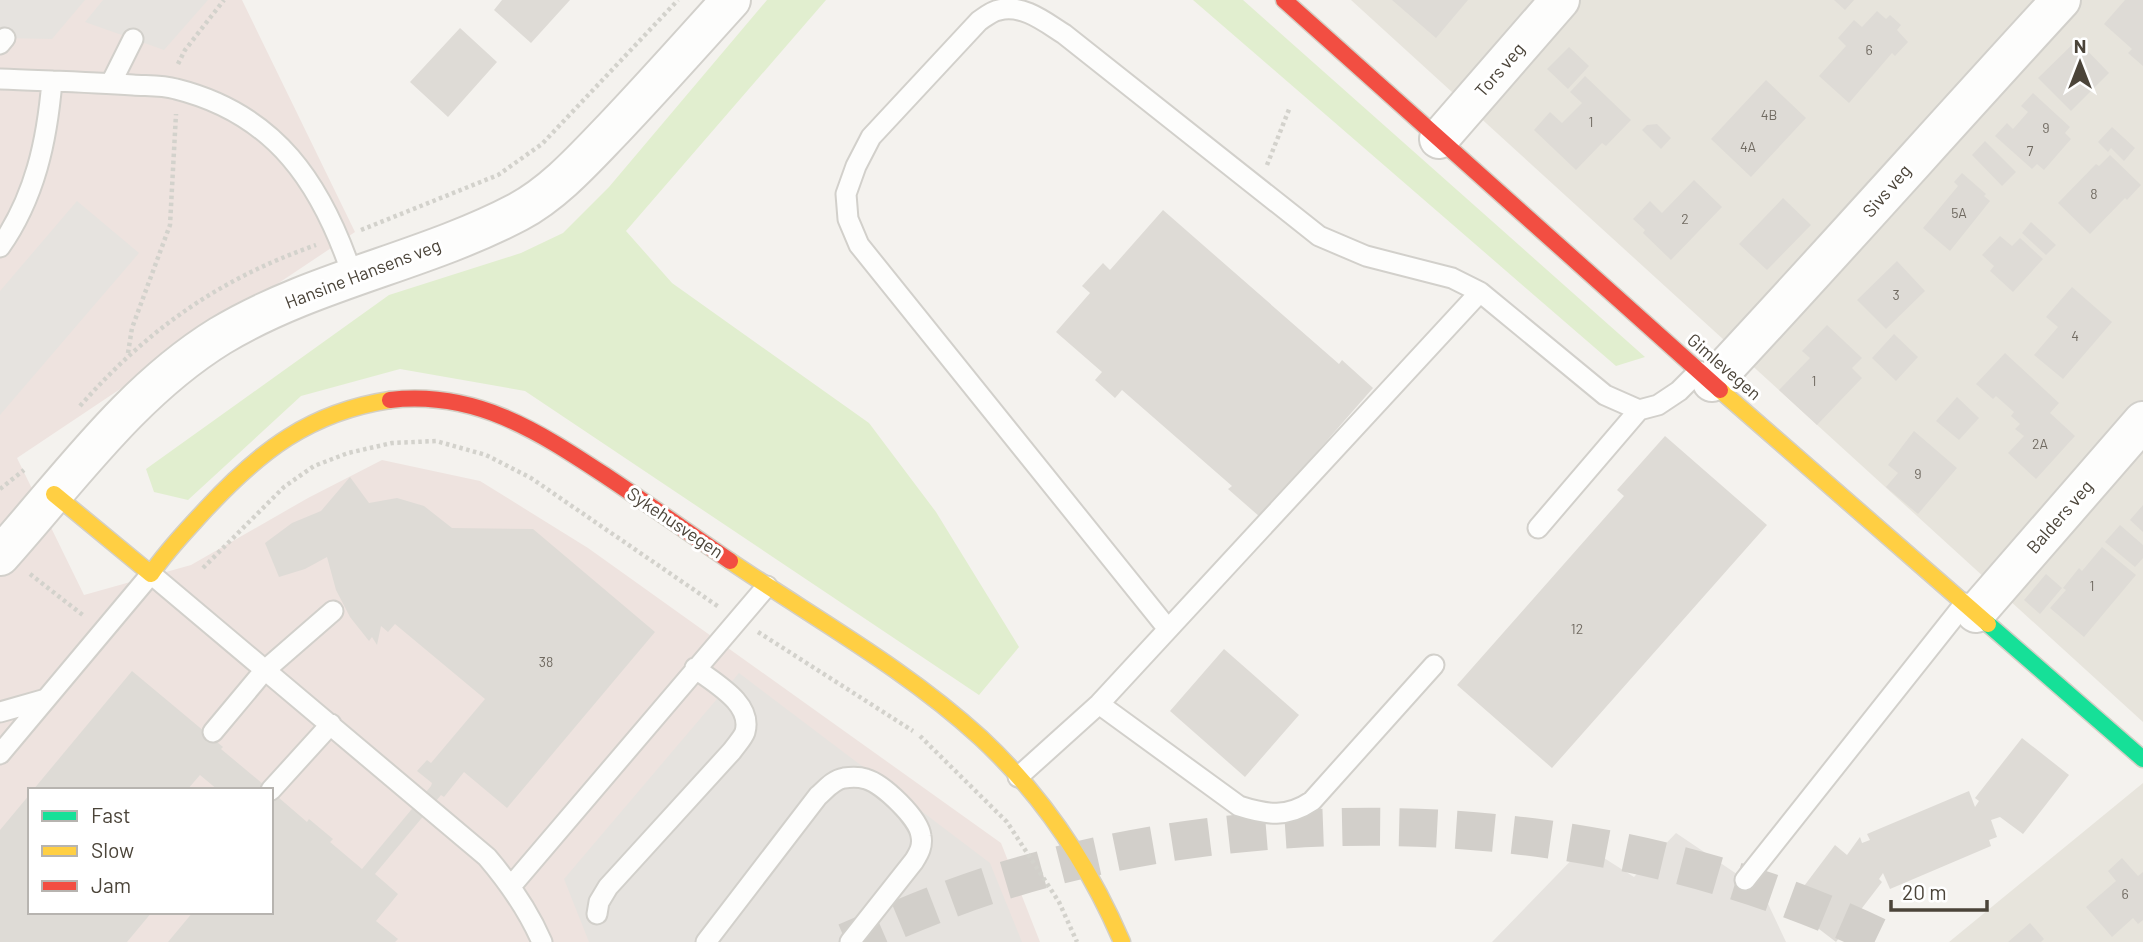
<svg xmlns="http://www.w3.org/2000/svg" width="2143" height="942" font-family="Barlow,sans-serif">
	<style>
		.residential { fill: #e7e4dc }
		.medical { fill: #eee3df; fill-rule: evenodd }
		.green { fill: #e1eecf }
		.parking { fill: #e6e3df }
		.building { fill: #dedbd6 }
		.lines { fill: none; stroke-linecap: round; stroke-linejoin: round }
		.highway-tunnel { stroke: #d2cfca; stroke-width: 38; stroke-dasharray: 38 19; stroke-linecap: butt }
		.lane-casing { stroke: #d2d0cb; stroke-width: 23 }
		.street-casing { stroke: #d2d0cb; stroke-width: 42 }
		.fast-casing { stroke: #d3cfc5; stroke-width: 19 }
		.slow-casing { stroke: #d3cfc5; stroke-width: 19 }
		.jam-casing { stroke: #d3cfc5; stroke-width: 19 }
		.path { stroke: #d3d2cc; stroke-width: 4.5; stroke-dasharray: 3.5 3.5; stroke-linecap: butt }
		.lane { stroke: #fdfdfc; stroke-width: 19 }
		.street { stroke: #fdfdfc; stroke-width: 38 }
		.fast { stroke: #16e098; stroke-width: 16 }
		.slow { stroke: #ffcf43; stroke-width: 16 }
		.jam { stroke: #f24e42; stroke-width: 16 }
		.labels { text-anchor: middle; stroke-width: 6; stroke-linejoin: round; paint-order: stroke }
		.number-label { font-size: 14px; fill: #706a61 }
		.street-label { font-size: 18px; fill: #4b4439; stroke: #fff }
	</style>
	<rect width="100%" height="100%" fill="#f4f2ee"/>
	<path class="residential" d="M1351,0H2143V722Z
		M2143,783V942H1949Z"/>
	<path class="medical" d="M0,0H242L355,232L17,458L84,595L191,565L308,498L382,460L480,481L588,548L1001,843L1040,942H0ZM30,790H271V912H30Z"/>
	<path class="green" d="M767,0H826L626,231L672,283L869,423L936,512L1019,647L979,695L525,391L400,369L301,396L188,500L154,492L146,469L389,295L521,253L563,233L609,187Z
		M1193,0H1243L1645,357L1616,366Z"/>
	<path class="parking" d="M0,0H85L52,39L0,38Z
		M103,0H208L164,50L85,22Z
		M77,201L139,253L0,415V291Z
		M739,673L990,863L1022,942H589L564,879Z
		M1676,833L1762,891L1786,942H1492L1585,846L1634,877Z"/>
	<path class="building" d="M502,0H570L531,43L494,10Z
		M1392,0H1468L1436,38Z
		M1834,0H1854L1845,10Z
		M2125,0H2143V66L2128,53L2132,49L2104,24Z
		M1877,11L1886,19L1890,15L1901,25L1897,30L1908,42L1895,56L1892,53L1849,103L1819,76L1846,46L1838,38L1854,20L1862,27Z
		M460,28L497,62L448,117L410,82Z
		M2077,40L2109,73L2071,111L2038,78Z
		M1569,47L1589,66L1568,89L1547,69Z
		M1585,76L1631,120L1606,146L1602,143L1576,170L1534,130L1550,112L1562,123L1582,103L1570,92Z
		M1766,80L1806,118L1751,177L1711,139Z
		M2033,93L2070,127L2065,133L2071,139L2044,170L2037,164L2032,169L1995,136L2007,123L2013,129L2028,112L2021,106Z
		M1657,124L1671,138L1661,149L1642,130L1647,125Z
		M2112,127L2135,148L2124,161L2111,148L2108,152L2098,142Z
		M1985,141L2016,172L2002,186L1972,155Z
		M2110,155L2141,185L2127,200L2125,198L2090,234L2058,203L2096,164L2099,166Z
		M1962,173L1986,194L1984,196L1990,201L1950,251L1923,228L1958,186L1954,182Z
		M1694,180L1722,207L1671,260L1643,233L1645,230L1633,219L1650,201L1662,213Z
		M1783,198L1811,225L1767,270L1739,244Z
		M1163,210L1339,364L1342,360L1373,388L1260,517L1228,489L1232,486L1122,390L1115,398L1095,380L1102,372L1056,332L1090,293L1082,286L1103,263L1110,270Z
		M2031,222L2056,245L2046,255L2022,233Z
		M2000,236L2012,246L2020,238L2043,259L2013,292L1990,271L1994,266L1982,255Z
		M1897,261L1925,291L1886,329L1857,300Z
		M2072,287L2112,322L2063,379L2034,355L2058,327L2046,317Z
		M1827,325L1862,358L1852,368L1862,378L1817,425L1779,390L1810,358L1802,351Z
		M1894,334L1918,357L1896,381L1872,358Z
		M2005,353L2059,403L2050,413L2075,436L2036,479L2008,453L2024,436L2015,429L2020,424L2011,416L2014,412L1996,396L1993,399L1976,384Z
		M1957,397L1979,418L1959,440L1936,421Z
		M1914,431L1957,468L1918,514L1886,487L1898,473L1888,465Z
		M1665,436L1767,525L1552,768L1457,685L1624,496L1617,490Z
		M350,477L369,503L397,498L424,506L452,528L533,529L655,632L507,808L464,772L444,797L441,795L375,874L398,894L376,921L398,939L395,942H168L193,912H271V791L307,822L309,819L333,839L330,842L362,869L431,786L432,783L417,771L427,760L431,763L485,699L395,624L388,632L381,626L377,645L372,637L369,641L350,617L336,590L327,557L305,569L279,577L265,543L292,523L321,511Z
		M2143,505V532L2130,520Z
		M2120,525L2143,545V558L2135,567L2105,542Z
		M2102,547L2136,575L2084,637L2050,608L2066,590L2063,588L2079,568L2082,571Z
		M2046,574L2062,588L2040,614L2024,600Z
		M1224,649L1299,715L1245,777L1170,711Z
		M132,671L223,747L221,749L270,790H218L200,775L187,790H33Z
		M2022,738L2069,775L2023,834L2000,817L1991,820L1997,837L1989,840L1991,846L1890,889L1883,873L1879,879L1882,882L1836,942L1789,906L1835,845L1847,855L1860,837L1862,843L1870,840L1867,834L1969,791L1975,807L1979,801L1975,798Z
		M30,794V912H152L127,942H0V830Z
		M2122,858L2138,876L2143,872V920L2138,924L2133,918L2112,937L2086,907L2116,881L2108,871Z
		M2030,923L2044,939L2041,942H2008Z"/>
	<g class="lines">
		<path class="highway-tunnel" d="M846,942C901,918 955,895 1013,878C1293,794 1625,812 1889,942"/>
		<defs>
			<path id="lane" d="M0,44L5,38
				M0,79C44,81 89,82 133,85C147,86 162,85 176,89C276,114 322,184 353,277
				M111,83L133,39
				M0,247C35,197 47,141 52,81
				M1538,528L1639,410
				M1168,629L859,245L848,219L846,194L856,166L871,137L979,21C985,17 992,11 999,10C1023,4 1045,22 1064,34L1319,236L1366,256L1452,278L1480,292L1605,395L1639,410L1658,405L1679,391L1699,371
				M1099,704L1239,806C1267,815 1287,818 1312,801L1434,665
				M0,712L46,699
				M213,732L264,671L333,611
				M0,754L151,574L487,857C510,884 528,910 542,942
				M1018,777L1099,704L1480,292
				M271,790L331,724
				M1745,880L1965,603
				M512,885L767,586
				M597,914L599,902L608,887L732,751C736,745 743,738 745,732C753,703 714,683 695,668
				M706,942L818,796C826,789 833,780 844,778C851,777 860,777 866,779C883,784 919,818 921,836C923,846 919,853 914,861L850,942"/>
			<path id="street" d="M1439,139L1560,0
				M1712,382C1830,256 1944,127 2061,0
				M0,556C69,479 131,391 220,336C313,280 423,262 518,212C555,192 584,159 613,129C653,87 692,43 731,0
				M1976,613L2143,421"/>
			<path id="fast" d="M1988,624L2143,759"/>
			<path id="slow" d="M1720,390L1988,624
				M54,494L151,574C167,550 187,530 206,509C260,451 310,412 390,400
				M730,561C814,618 906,669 981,738C1042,795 1089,865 1122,942"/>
			<path id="jam" d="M1284,0L1720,390
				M390,400C476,390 539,432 606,476C648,504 689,533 730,561"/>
		</defs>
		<use href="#lane" class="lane-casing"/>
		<use href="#street" class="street-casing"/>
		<use href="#fast" class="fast-casing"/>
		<use href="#slow" class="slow-casing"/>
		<use href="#jam" class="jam-casing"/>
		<path class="path" d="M178,64L185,50L224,0
			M1267,165L1290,107
			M361,230L498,175L542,144L678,0
			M128,353L132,328L170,225L176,114
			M80,406C148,329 219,279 316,245
			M0,489L24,470
			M203,568L284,487L314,466L348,453L392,443L436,441L486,455L531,478L719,607
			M30,574L84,616
			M758,632L913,731
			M920,736L1007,822L1059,902L1077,942"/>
		<use href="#lane" class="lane"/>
		<use href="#street" class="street"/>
		<use href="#fast" class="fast"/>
		<use href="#slow" class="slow"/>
		<use href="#jam" class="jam"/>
	</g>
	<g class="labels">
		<g class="number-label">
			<text x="1869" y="55">6</text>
			<text x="1769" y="120">4B</text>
			<text x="1591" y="127">1</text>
			<text x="2046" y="133">9</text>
			<text x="1748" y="152">4A</text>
			<text x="2030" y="156">7</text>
			<text x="2094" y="199">8</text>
			<text x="1959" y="218">5A</text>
			<text x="1685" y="224">2</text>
			<text x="1896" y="300">3</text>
			<text x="2075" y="341">4</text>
			<text x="1814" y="386">1</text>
			<text x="2040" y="449">2A</text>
			<text x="1918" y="479">9</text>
			<text x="2092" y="591">1</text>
			<text x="1577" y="634">12</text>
			<text x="546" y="667">38</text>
			<text x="2125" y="899">6</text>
		</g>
		<g class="street-label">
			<text transform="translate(1500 70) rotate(-49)" y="6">Tors veg</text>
			<text transform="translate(1887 191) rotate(-49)" y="6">Sivs veg</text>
			<text transform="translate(363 274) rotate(-21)" y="6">Hansine Hansens veg</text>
			<text transform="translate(1724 367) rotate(41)" y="6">Gimlevegen</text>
			<text transform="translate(2060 517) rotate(-49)" y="6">Balders veg</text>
			<text transform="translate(675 523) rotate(34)" y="6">Sykehusvegen</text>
		</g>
	</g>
	<rect x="28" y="788" width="245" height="126" fill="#ffffff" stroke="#b7b4b0" stroke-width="2"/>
	<rect x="42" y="811" width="35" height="10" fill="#16e098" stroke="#b7b4b0" stroke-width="2"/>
	<text x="91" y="823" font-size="21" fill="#4b4439">Fast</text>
	<rect x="42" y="846" width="35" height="10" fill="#ffcf43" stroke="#b7b4b0" stroke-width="2"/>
	<text x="91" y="858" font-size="21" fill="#4b4439">Slow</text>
	<rect x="42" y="881" width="35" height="10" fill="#f24e42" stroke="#b7b4b0" stroke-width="2"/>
	<text x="91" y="893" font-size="21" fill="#4b4439">Jam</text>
	<g transform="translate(2080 63)" stroke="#ffffff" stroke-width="5" paint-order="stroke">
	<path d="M0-5L12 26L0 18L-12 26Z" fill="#4b4439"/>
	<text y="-10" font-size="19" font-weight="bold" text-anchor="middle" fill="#4b4439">N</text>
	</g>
	<path d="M1891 900v10h96v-10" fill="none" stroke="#4b4439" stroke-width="3.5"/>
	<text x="1902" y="900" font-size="21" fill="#4b4439" stroke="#ffffff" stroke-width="5" paint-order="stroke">20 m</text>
</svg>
